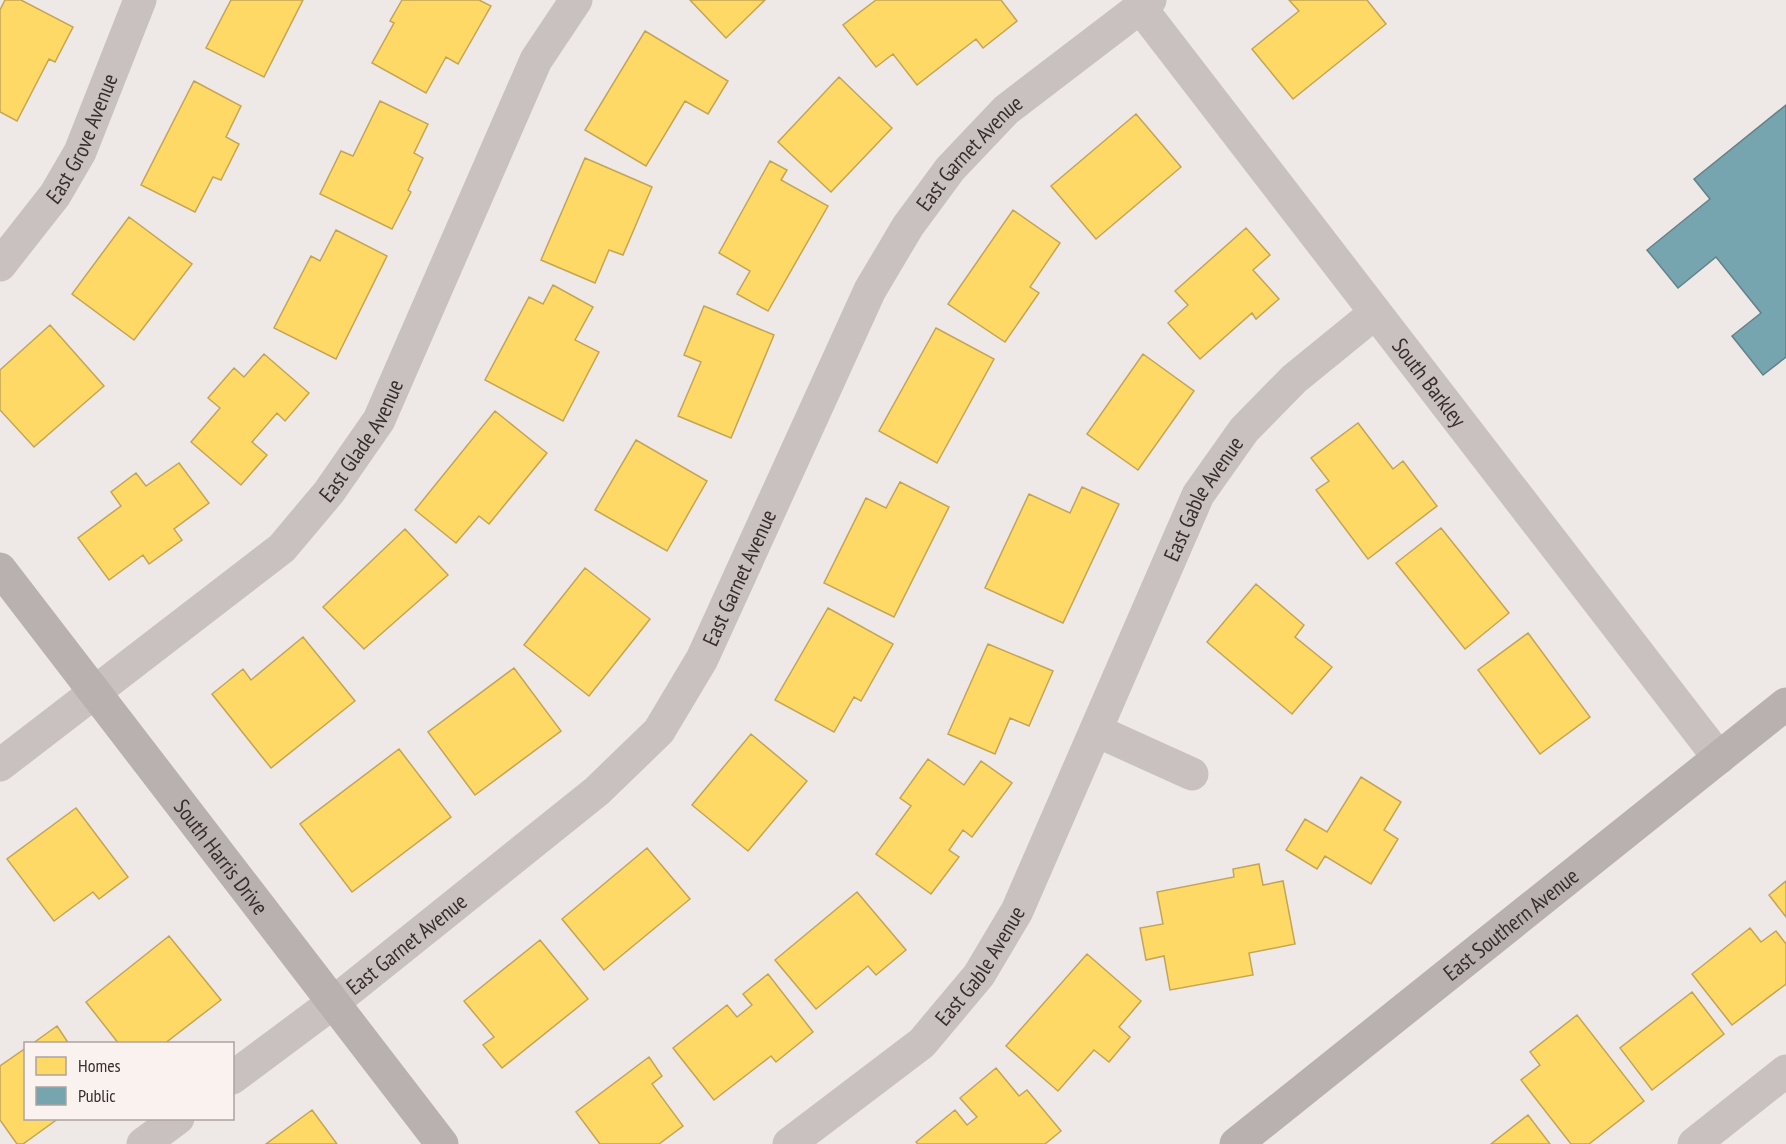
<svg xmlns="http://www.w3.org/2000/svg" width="1786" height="1144" font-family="'PT Sans Narrow',sans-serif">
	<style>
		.homes { fill: #ffd966; stroke: #c4a555; stroke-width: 1.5 }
		.public { fill: #76a5af; stroke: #648188; stroke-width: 1.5 }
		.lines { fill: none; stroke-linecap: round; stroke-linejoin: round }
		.street { stroke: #c8c1bf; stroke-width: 33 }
		.secondary { stroke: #b8b1af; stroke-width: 33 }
		.labels { text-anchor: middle; stroke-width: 6; stroke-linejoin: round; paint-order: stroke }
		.street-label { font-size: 22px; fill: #392d2d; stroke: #faf2ef }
	</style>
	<rect width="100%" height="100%" fill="#eee8e6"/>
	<path class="homes" d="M5,0H21L73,27L55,62L49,59L17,121L0,112V10Z
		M231,0H303L264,77L206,48Z
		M402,0H479L491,6L458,64L446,57L426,93L372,63L394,23L390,21Z
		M690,0H765L726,38Z
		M876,0H1001L1017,21L983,48L976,39L917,85L893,54L876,67L843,25Z
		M1289,0H1367L1386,24L1293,99L1252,49L1299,11Z
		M645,31L728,81L708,114L685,101L646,166L585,130Z
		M839,77L892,128L831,192L778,142Z
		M194,81L241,106L226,137L239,144L221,180L213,177L195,212L141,185Z
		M380,101L428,124L414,153L423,158L408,190L411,192L392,229L320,194L341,151L353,156Z
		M1136,114L1181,167L1096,239L1051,186Z
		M585,158L652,187L623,255L609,250L595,283L541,260Z
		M770,161L787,170L781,180L828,206L768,311L737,294L750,271L719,253Z
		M1013,210L1060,243L1030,287L1039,293L1005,342L948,304Z
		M129,217L192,264L134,340L72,294Z
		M1246,228L1270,255L1253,270L1279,299L1256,319L1252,313L1200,359L1168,323L1188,305L1175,291Z
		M336,230L387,256L336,359L274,328L311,256L320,261Z
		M553,285L593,307L575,340L599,352L563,421L485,380L529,297L543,304Z
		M704,306L774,335L731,438L678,416L701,362L684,355Z
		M50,325L104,386L34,447L0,410V370Z
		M936,328L994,359L937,463L879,431Z
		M264,354L309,393L285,421L277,413L252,442L267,455L241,485L191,442L220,408L208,398L234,368L244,377Z
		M1143,354L1194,391L1138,470L1087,434Z
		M495,411L547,453L489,524L479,516L456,543L415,510Z
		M1358,423L1393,469L1403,461L1437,506L1368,559L1316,490L1329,481L1311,458Z
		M636,440L707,481L667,551L595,510Z
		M179,463L209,503L174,529L182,540L149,564L143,555L109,580L78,538L121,506L111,492L136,473L146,486Z
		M900,482L949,507L894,617L824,583L866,498L886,508Z
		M1082,487L1119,504L1063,623L985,588L1029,494L1070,513Z
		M1441,528L1509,613L1465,649L1396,563Z
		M405,529L448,575L364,649L323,607Z
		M585,568L650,619L589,696L524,645Z
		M1256,584L1304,625L1295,637L1332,667L1292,714L1207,642Z
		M828,608L893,644L861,701L854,697L834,732L775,700Z
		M1528,633L1590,717L1540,754L1478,670Z
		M303,637L355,701L271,768L212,694L243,669L251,680Z
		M988,644L1053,671L1029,726L1010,718L995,754L948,734Z
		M514,668L561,731L475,795L428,732Z
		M751,734L807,781L748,851L692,805Z
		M399,749L451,817L352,892L300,824Z
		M928,759L964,785L981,761L1012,783L972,837L963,830L949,850L959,857L931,894L876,854L911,806L900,798Z
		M1361,777L1401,802L1384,830L1398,839L1371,884L1325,856L1317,869L1286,850L1305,819L1327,832Z
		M76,808L128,877L99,899L93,892L54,921L7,859Z
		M647,848L690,899L604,970L562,919Z
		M1259,864L1263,885L1283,881L1295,944L1249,953L1253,975L1170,990L1164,956L1146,960L1140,928L1163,924L1157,892L1234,877L1233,869Z
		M1786,881V917L1769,895Z
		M857,892L906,950L876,975L868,966L816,1009L775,960Z
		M1750,928L1761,942L1776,931L1786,944V984L1732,1025L1692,974Z
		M169,936L221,1000L164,1044H119L86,1002Z
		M540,940L588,999L502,1068L483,1045L494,1037L464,1001Z
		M1087,954L1141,1001L1119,1027L1130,1037L1109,1062L1094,1050L1058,1091L1006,1046Z
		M768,974L813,1032L776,1062L771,1056L714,1100L673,1048L727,1005L737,1017L752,1005L743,994Z
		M1692,992L1724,1034L1652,1090L1620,1048Z
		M1577,1015L1644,1101L1589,1144H1571L1521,1080L1540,1065L1530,1052Z
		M57,1026L69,1044H32Z
		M26,1048V1118H59L23,1144H17L0,1120V1066Z
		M649,1057L662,1076L652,1084L683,1126L659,1144H600L576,1112Z
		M996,1068L1019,1096L1027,1090L1061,1131L1045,1144H918L916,1142L955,1110L967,1125L977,1117L960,1098Z
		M312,1110L337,1144H266Z
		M1528,1115L1550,1144H1491Z"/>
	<path class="public" d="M1786,105V357L1763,375L1732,336L1761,313L1716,257L1678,288L1647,250L1710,199L1694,179Z"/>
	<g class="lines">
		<g class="street">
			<path id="s1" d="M1140,7L1719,758"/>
			<path id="s2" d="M0,265L55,195L80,152L140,0"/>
			<path d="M1097,731L1192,774"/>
			<path id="s3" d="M0,765L282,548L329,492L379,420L536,60L576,0"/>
			<path id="s4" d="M232,1078L334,1002L597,791L659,731L702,659L870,290L908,226L950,169L1006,110L1150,0"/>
			<path d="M143,1144L178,1118"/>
			<path id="s5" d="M789,1144L922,1043L979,975L1017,911L1198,495L1244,430L1294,379L1375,313"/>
			<path d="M1694,1144L1786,1071"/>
		</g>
		<g class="secondary">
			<path id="s6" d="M0,569L442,1144"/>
			<path id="s7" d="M1236,1144L1786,704"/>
		</g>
	</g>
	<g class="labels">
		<g class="street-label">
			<text dy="8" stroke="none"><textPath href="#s2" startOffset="152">East Grove Avenue</textPath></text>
			<text dy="8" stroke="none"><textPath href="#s4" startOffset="1210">East Garnet Avenue</textPath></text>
			<text dy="8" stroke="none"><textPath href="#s1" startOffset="474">South Barkley</textPath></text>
			<text dy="8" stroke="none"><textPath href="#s3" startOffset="490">East Glade Avenue</textPath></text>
			<text dy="8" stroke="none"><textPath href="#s5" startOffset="783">East Gable Avenue</textPath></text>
			<text dy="8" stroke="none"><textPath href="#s4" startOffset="724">East Garnet Avenue</textPath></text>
			<text dy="8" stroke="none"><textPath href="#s6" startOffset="363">South Harris Drive</textPath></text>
			<text dy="8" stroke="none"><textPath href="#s7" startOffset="352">East Southern Avenue</textPath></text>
			<text dy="8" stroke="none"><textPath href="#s4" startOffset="220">East Garnet Avenue</textPath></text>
			<text dy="8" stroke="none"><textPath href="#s5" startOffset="264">East Gable Avenue</textPath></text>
		</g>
	</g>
	<rect x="24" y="1042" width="210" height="78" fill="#faf2ef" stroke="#ada3a1" stroke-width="1.5"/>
	<rect x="36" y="1057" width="30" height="18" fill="#ffd966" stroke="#ada3a1" stroke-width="1.5"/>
	<text x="78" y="1072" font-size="18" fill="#392d2d">Homes</text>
	<rect x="36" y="1087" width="30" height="18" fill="#76a5af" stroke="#ada3a1" stroke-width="1.5"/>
	<text x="78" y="1102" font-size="18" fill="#392d2d">Public</text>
</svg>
